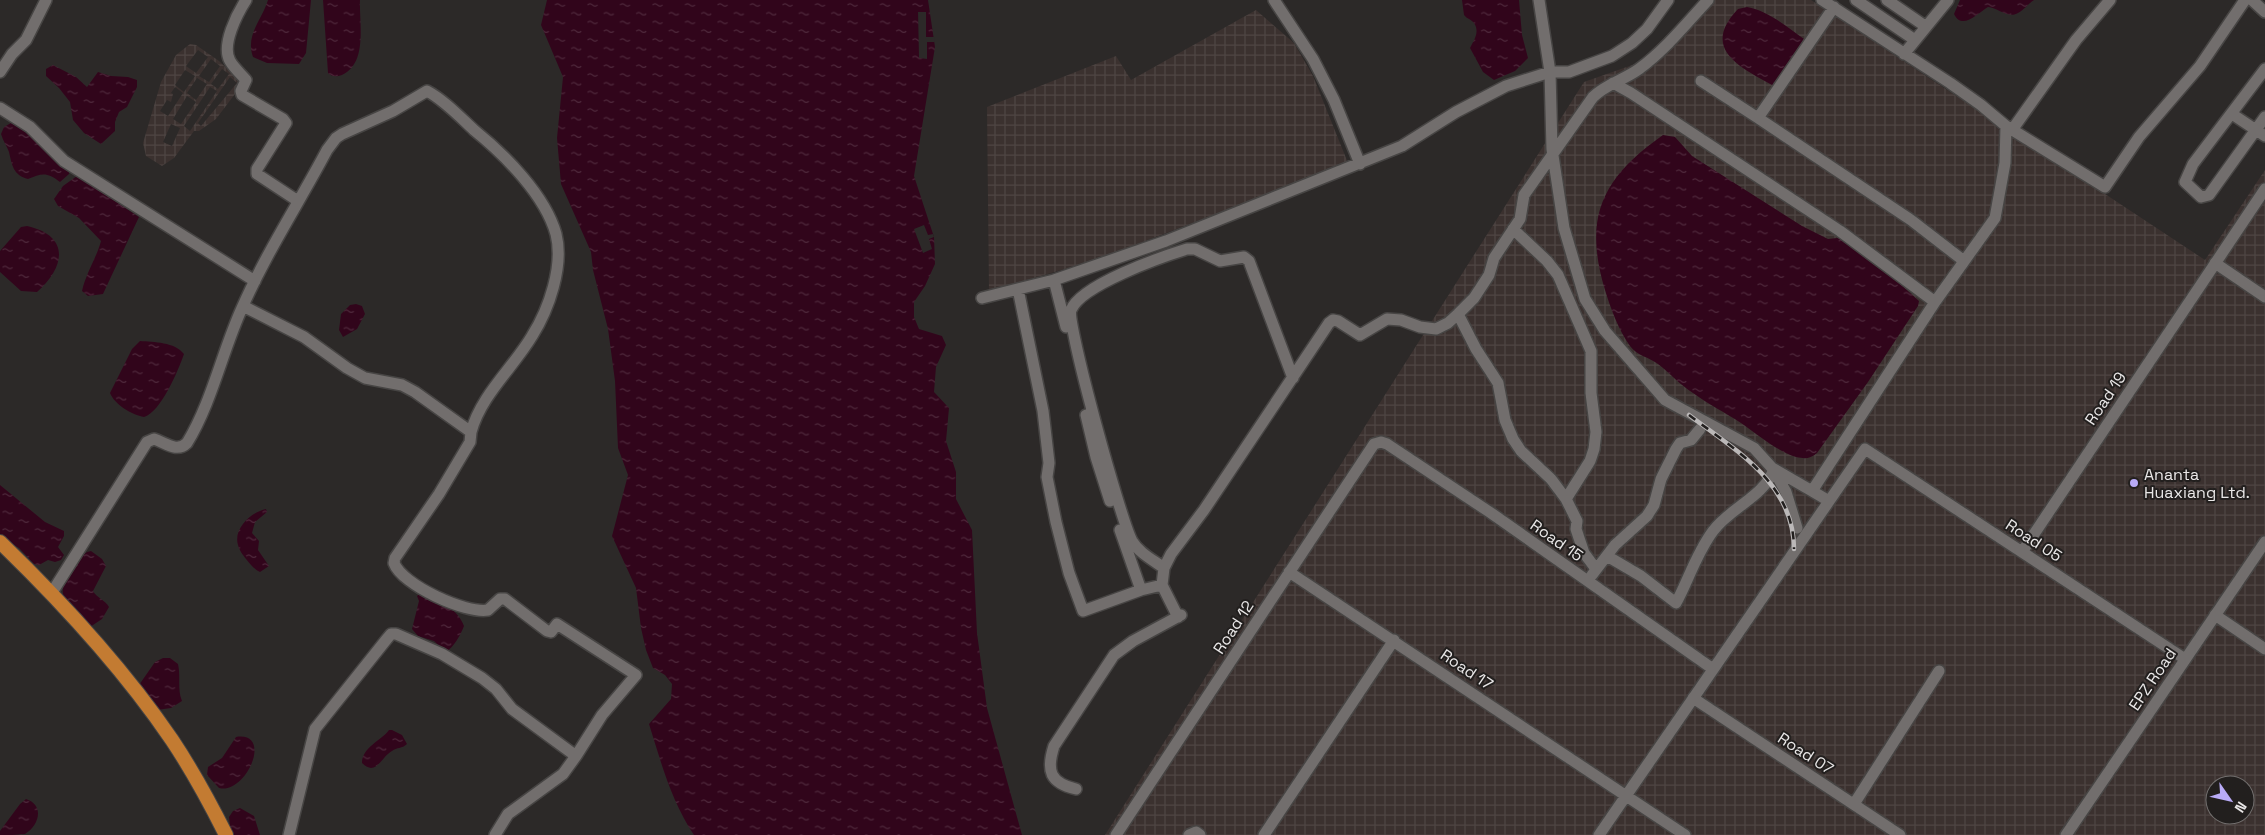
<svg xmlns="http://www.w3.org/2000/svg" width="2265" height="835" font-family="'Space Grotesk',sans-serif">
	<style>
		.industrial { fill: url(#industrial-grid); fill-rule: evenodd }
		.water { fill: url(#water-ripples) }
		.pier { fill: #2c2928 }
		.lines { fill: none; stroke-linecap: round; stroke-linejoin: round }
		.minor-casing { stroke: #474544; stroke-width: 14 }
		.major-casing { stroke: #474544; stroke-width: 16 }
		.minor { stroke: #726e6d; stroke-width: 11 }
		.major { stroke: #c37b32; stroke-width: 14 }
		.rail-casing { stroke: #bbb8b8; stroke-width: 4.5 }
		.rail { stroke: #221f1e; stroke-width: 2.5; stroke-dasharray: 8; stroke-linecap: butt }
		.poi-dot { fill: #b9abf7; stroke: #221f1e; stroke-width: 2 }
		.labels { text-anchor: middle; stroke-width: 4; stroke-linejoin: round; paint-order: stroke }
		.street-label { font-size: 16px; fill: #e9e7e7; stroke: #221f1e }
		.poi-label { font-size: 16px; fill: #e9e7e7; stroke: #221f1e; text-anchor: start }
	</style>
	<defs>
		<pattern id="industrial-grid" width="8" height="8" patternUnits="userSpaceOnUse" patternTransform="scale(1.25)"><rect width="8" height="8" fill="#3b312f"/><path d="M0 4h8M4 0v8" fill="none" stroke="#4e4543"/></pattern>
		<pattern id="water-ripples" width="26" height="14" patternUnits="userSpaceOnUse" patternTransform="scale(1.25)"><rect width="26" height="14" fill="#31051b"/><path d="M2 4q2-2 4 0t4 0M15 11q2-2 4 0t4 0" fill="none" stroke="#4f293c"/></pattern>
	</defs>
	<rect width="100%" height="100%" fill="#2c2928"/>
	<path class="industrial" d="M1703,0H1811L2205,260L2265,170V835H1105L1584,82L1638,63ZM2215,785H2245V815H2215Z
		M1256,10L1294,43L1313,76L1348,163L1099,259L989,291L987,107L1116,56L1131,80Z
		M190,44L196,45L219,61L240,81L238,90L216,119L199,131H194L174,158L162,166L146,156L143,143L161,82L176,55ZM198,50L208,57L196,73L186,66ZM211,59L220,66L209,82L199,76ZM222,69L229,74L218,89L211,84ZM185,70L195,76L184,92L175,85ZM230,77L237,83L201,126L198,123ZM197,78L207,84L196,100L187,93ZM175,87L183,93L168,116L160,111L167,100L171,102L173,94L171,93ZM210,87L217,91L190,131L184,126ZM187,96L196,102L181,124L173,119ZM171,124L180,128L172,146L163,142Z"/>
	<path class="water" d="M268,0H311L306,53L299,64L267,63L253,57C245,35 262,20 268,0Z
		M323,0H360C359,23 368,63 342,75C336,77 332,77 328,73Z
		M547,0H928L935,47L914,176L934,237L935,264L925,286L914,302V317L919,329L942,336L946,345L936,367L934,392L949,408L946,441L956,472V499L972,530L977,633L987,708L1022,835H694C671,801 661,762 649,724L671,699L672,684L665,675L653,668L646,650L641,628L636,588L612,536L628,475L618,448L615,381L608,329L593,270L591,252L561,184L557,138L563,77L541,25Z
		M1462,0H1519L1522,35L1528,58L1515,71L1494,80L1483,72L1470,48C1474,40 1480,32 1474,23C1471,19 1467,19 1464,15Z
		M1960,0H2034C2028,4 2024,10 2018,13C2009,19 1998,8 1988,7C1978,13 1962,31 1954,14Z
		M1747,7C1769,11 1787,27 1804,39L1774,86C1740,67 1700,49 1738,9Z
		M53,65L76,77L87,87L98,72L111,76L128,77L137,80V87L127,107L119,112L115,122V131L101,144L84,133L73,120L70,102L59,88L46,76V69Z
		M11,123L18,126L70,169L69,174L60,182C47,172 42,173 28,179C13,175 12,165 9,152C7,146 3,141 1,134L4,127Z
		M1663,135L1675,137L1692,156L1802,226L1828,239L1837,238L1846,240L1889,274L1919,301L1918,306L1868,382L1817,453C1810,459 1805,459 1796,457C1777,451 1758,435 1741,423C1726,413 1708,404 1693,393C1680,385 1670,373 1658,364C1649,357 1637,356 1630,346C1618,329 1611,309 1605,290C1583,217 1602,178 1663,135Z
		M77,176L139,217L103,294L88,296L82,291C86,273 96,259 101,241L79,218L58,206L54,199L63,186Z
		M27,226C71,236 65,267 37,292L21,291L0,272V251L21,227Z
		M356,304L362,306L365,314L357,329L343,337L339,330L341,314L350,305Z
		M140,341C154,342 175,342 184,354C178,371 161,412 144,417C132,415 114,404 110,393L132,349Z
		M0,485L45,522L64,531V536L58,547L64,555L61,560L55,562L48,560L39,565L34,564L19,548L0,537Z
		M266,509L267,512L255,522L252,533L259,541L258,550L269,566L260,572C254,569 251,565 246,559C243,555 239,550 238,545C233,529 251,512 266,509Z
		M91,551L102,559L106,566L93,591C97,598 105,600 109,607L102,619L90,627C82,619 72,611 66,602C55,585 75,562 87,552Z
		M421,593C438,601 457,607 464,626C461,634 454,647 446,652L434,641L418,636L412,629L419,601L417,596Z
		M163,658H170L178,664C181,677 177,689 182,701L171,708L157,710L139,685L155,662Z
		M389,730H392L402,735L407,744C402,749 397,747 392,751C381,757 376,777 362,763C362,747 381,741 389,730Z
		M236,737C274,731 246,795 219,788L207,775L208,767L222,758Z
		M26,799C45,805 39,826 25,834C18,835 7,835 0,835V831L20,804Z
		M240,808L254,816L260,835H231L229,817L233,811Z"/>
	<path class="pier" d="M918,12H926V37H934L935,42H927V59L919,58Z
		M924,225L928,235L933,234L934,237L929,239L932,249L923,253L914,229Z"/>
	<g class="lines">
		<defs>
			<path id="minor" d="M246,0C237,14 221,45 230,61C234,68 241,74 246,80L241,91L242,95L283,119L286,123L257,169V174L298,201
				M1274,0L1313,59L1334,100L1360,164
				M1539,0L1550,72L1552,149L1564,228L1585,299L1605,331L1665,400L1754,448L1773,469L1786,492L1797,528
				M1822,0L1950,83L1981,105L2006,126
				M1856,0L1915,40
				M1887,0L1925,26
				M2252,0L2265,12
				M1834,7L1758,118L1911,220L1964,261
				M1904,54L1948,0
				M2265,69L2193,164L2185,182L2201,197L2209,195L2265,117
				M0,72L12,54L26,40L46,0
				M1701,81L1758,118
				M1613,83L1631,93L1840,231L1935,302
				M0,108L30,127L64,161L255,281
				M2232,114L2265,136
				M2012,130L2076,40L2110,0
				M1513,229L1547,261L1558,275L1591,351V393L1596,432L1594,449L1590,461L1566,499L1577,521L1576,529L1584,553L1596,569
				M2215,263L2265,297
				M1054,280L1066,327
				M1018,289L1043,411L1049,463L1047,477L1056,522L1069,573L1083,611L1141,590
				M982,298L1054,280L1166,241L1402,146L1456,112L1506,86L1550,72H1569L1612,56L1632,43L1647,29L1668,0
				M243,306L304,337L347,368L365,378L402,385L415,392L471,432L470,442L439,494L395,558L394,563C402,585 466,614 488,610L500,599H505L547,631L551,632L557,624L636,675L602,715L576,756
				M1458,314L1476,349L1498,383L1505,420L1513,439L1521,451L1551,479L1566,499
				M1086,415L1096,457L1110,501
				M1829,501L1812,491L1935,302L1995,218L2005,163L2006,126L2105,187L2139,137L2200,66L2245,0
				M1120,530L1141,590L1162,585
				M2022,552L2265,189
				M1607,556L1641,576L1676,603C1689,579 1696,554 1713,531C1731,507 1764,497 1774,469L1812,491
				M1164,568C1153,560 1139,553 1132,541C1121,521 1066,323 1071,310C1081,285 1161,257 1187,249H1195L1220,261L1244,257L1249,261L1293,378
				M1289,572L1685,835
				M1592,575L1615,545L1647,516L1654,505L1661,479L1676,449L1680,443L1691,440L1700,429
				M51,594L147,442L154,439C166,443 177,453 187,443C212,402 222,352 242,308C266,253 299,203 327,150L336,138L342,134L393,111L427,91C444,100 460,117 474,130C505,155 545,195 556,234C564,266 549,309 532,336C513,368 481,395 471,432
				M2215,615L2265,649
				M1178,617L1162,585L1164,568L1171,554L1204,510L1329,323L1333,320L1338,321L1360,335L1387,319L1401,320L1420,327L1436,329L1448,323L1458,314L1474,298L1489,275L1494,258L1520,219L1524,195L1593,97C1606,84 1624,80 1639,69C1665,50 1686,24 1708,0
				M1693,698L1900,835
				M1076,789C1050,783 1046,771 1054,746L1114,655L1133,641L1181,615
				M1854,804L1939,671
				M289,835L315,729L386,640L391,634H396L442,654L482,678L496,689L512,709L576,756L563,774L508,814L495,835
				M1116,835L1374,444L1381,442L1387,444L1491,513L1713,669
				M1189,835L1196,832L1200,835
				M1264,835L1394,640
				M1599,835L1865,449L2185,659
				M2066,835L2265,542"/>
			<path id="major" d="M0,542C62,602 123,668 172,740C192,770 210,803 226,835"/>
		</defs>
		<use href="#minor" class="minor-casing"/>
		<use href="#major" class="major-casing"/>
		<use href="#minor" class="minor"/>
		<use href="#major" class="major"/>
		<defs>
			<path id="rail" d="M1689,415C1735,450 1794,483 1794,549"/>
		</defs>
		<use href="#rail" class="rail-casing"/>
		<use href="#rail" class="rail"/>
	</g>
	<circle class="poi-dot" cx="2134" cy="483" r="5"/>
	<g class="labels">
		<g class="street-label">
			<text transform="translate(2105 398) rotate(-56)" y="6">Road 19</text>
			<text transform="translate(1557 540) rotate(35)" y="6">Road 15</text>
			<text transform="translate(2034 540) rotate(33)" y="6">Road 05</text>
			<text transform="translate(1233 627) rotate(-57)" y="6">Road 12</text>
			<text transform="translate(1467 669) rotate(34)" y="6">Road 17</text>
			<text transform="translate(2152 679) rotate(-56)" y="6">EPZ Road</text>
			<text transform="translate(1806 753) rotate(33)" y="6">Road 07</text>
		</g>
		<g class="poi-label">
			<text x="2144" y="480">Ananta<tspan x="2144" dy="18">Huaxiang Ltd.</tspan></text>
		</g>
	</g>
	<g transform="translate(2230 800) rotate(124)"><circle r="24" fill="#221f1e" stroke="#726f6e"/>
	<path d="M0-4L9 19L0 12L-9 19Z" fill="#b9abf7"/>
	<text y="-8" font-size="14" font-weight="bold" text-anchor="middle" fill="#e9e7e7">N</text>
	</g>
</svg>
